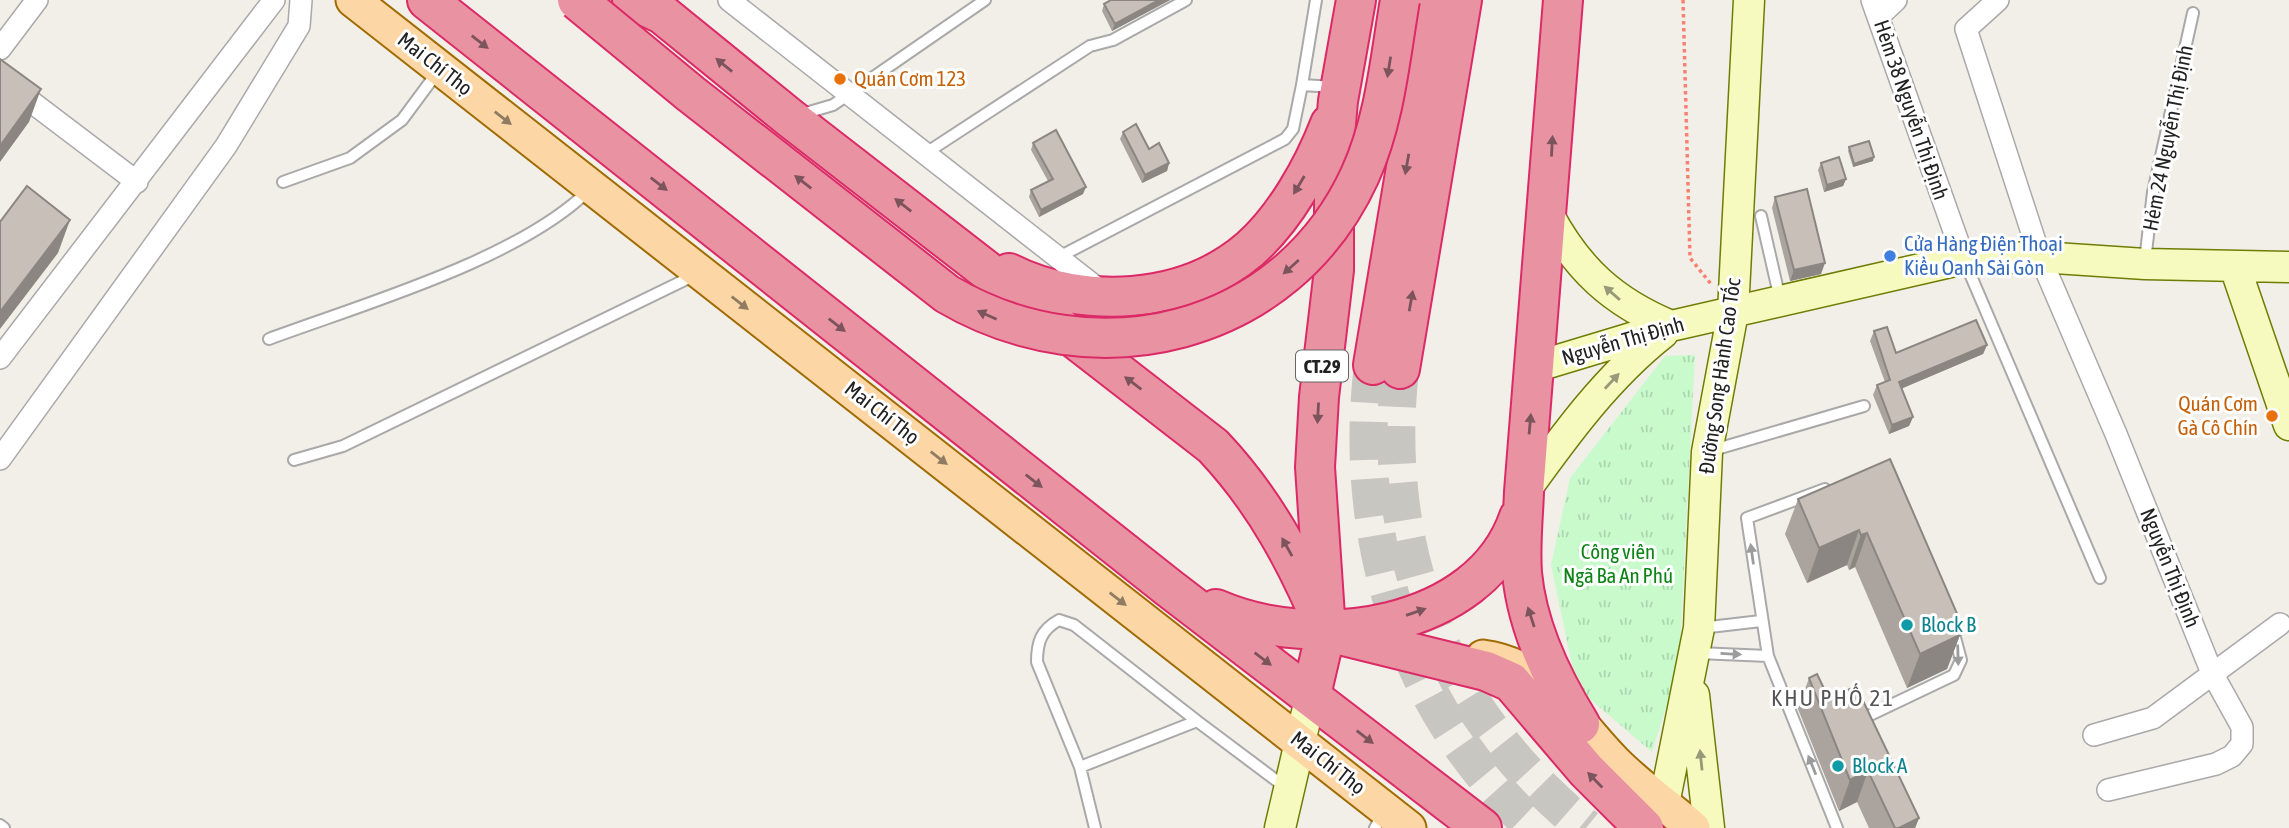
<svg xmlns="http://www.w3.org/2000/svg" width="2289" height="828" font-family="'Asap Condensed',sans-serif">
	<style>
		.park { fill: url(#park-tufts) }
		.lines { fill: none; stroke-linecap: round; stroke-linejoin: round }
		.highway-tunnel { stroke: #c8c6c1; stroke-width: 38; stroke-dasharray: 38 19; stroke-linecap: butt }
		.lane-casing { stroke: #a9a9a9; stroke-width: 14 }
		.street-casing { stroke: #a9a9a9; stroke-width: 24 }
		.secondary-casing { stroke: #707d05; stroke-width: 33 }
		.primary-casing { stroke: #a06b00; stroke-width: 37 }
		.highway-casing { stroke: #dc2a67; stroke-width: 42 }
		.path { stroke: #fa8072; stroke-width: 3.5; stroke-dasharray: 3.5 3.5; stroke-linecap: butt }
		.lane { stroke: #fff; stroke-width: 10 }
		.street { stroke: #fff; stroke-width: 21 }
		.secondary { stroke: #f7fabf; stroke-width: 30 }
		.primary { stroke: #fcd6a4; stroke-width: 33 }
		.highway { stroke: #e892a2; stroke-width: 38 }
		.highway-bridge-casing { stroke: #dc2a67; stroke-width: 42; stroke-linecap: butt }
		.highway-bridge { stroke: #e892a2; stroke-width: 38 }
		.wall { fill: #aba49e }
		.shaded-wall { fill: #8b8681 }
		.building { fill: #c7bfb8; stroke: #8b8681; stroke-width: 2 }
		.oneway { fill: #7b545c }
		.oneway2 { fill: #8f7c63 }
		.oneway3 { fill: #979978 }
		.oneway4 { fill: #9c9c9c }
		.food-dot { fill: #e8710a; stroke: #fff; stroke-width: 2.5 }
		.shop-dot { fill: #3f7fe0; stroke: #fff; stroke-width: 2.5 }
		.culture-dot { fill: #0f9aa8; stroke: #fff; stroke-width: 2.5 }
		.labels { text-anchor: middle; stroke-width: 6; stroke-linejoin: round; paint-order: stroke }
		.shield { fill: #fff; stroke: #646464; stroke-width: 2 }
		.shield-label { font-size: 19px; font-weight: bold; fill: #222 }
		.street-label { font-size: 21px; fill: #222; stroke: #fff }
		.food-label { font-size: 21px; fill: #c56008; stroke: #fff; text-anchor: start }
		.shop-label { font-size: 21px; fill: #366cbe; stroke: #fff; text-anchor: start }
		.park-label { font-size: 21px; fill: #0c8416; stroke: #fff }
		.culture-label { font-size: 21px; fill: #0d838f; stroke: #fff; text-anchor: start }
		.neighbourhood-label { font-size: 23px; letter-spacing: 2px; fill: #555; stroke: #fff }
	</style>
	<defs>
		<pattern id="park-tufts" width="24" height="20" patternUnits="userSpaceOnUse" patternTransform="scale(1.75)"><rect width="24" height="20" fill="#c8facc"/><path d="M3 7l-1-3M5 7V3M7 7l1-3M15 17l-1-3M17 17v-4M19 17l1-3" fill="none" stroke="#acd6af"/></pattern>
	</defs>
	<rect width="100%" height="100%" fill="#f2efe9"/>
	<path class="park" d="M1695,355L1679,666L1652,752L1577,688L1551,565L1570,478L1665,356Z"/>
	<g class="lines">
		<path class="highway-tunnel" d="M1373,365C1352,536 1404,711 1535,828
			M1400,369C1380,551 1442,712 1586,828"/>
		<defs>
			<path id="lane" d="M1316,0L1302,85L1335,87
				M799,115L833,105L985,0
				M926,153L1090,46L1113,40L1186,0
				M283,182L350,158L402,120L439,70
				M1761,216L1780,299
				M1059,257L1285,139L1293,129L1302,85
				M2145,261L2153,192L2193,13
				M1965,262L2100,578
				M269,339C363,304 517,260 588,191
				M1710,451L1864,406
				M294,460L343,446L695,275
				M1825,489L1747,518L1768,656L1837,828
				M1701,628L1761,621
				M1698,653L1768,656
				M1861,725L1868,716L1954,675L1961,660L1953,630
				M1080,767L1197,721L1285,787
				M0,825L4,828
				M1095,828L1080,767L1037,662C1037,642 1041,630 1059,620L1074,625L1197,721
				M1375,828L1384,811"/>
			<path id="street" d="M729,0L1102,292
				M1872,0L1964,259
				M1998,0L1966,29L2040,257L2116,434L2212,673L2242,727V744L2232,756L2216,764L2108,790
				M1879,16L1896,0
				M0,49L37,0
				M0,78L137,182
				M0,358L274,0
				M0,459L226,146L299,26L301,0
				M2094,735L2153,718L2280,624"/>
			<path id="secondary" d="M1548,214C1577,269 1613,302 1671,326
				M2235,267L2289,425
				M1535,367L1671,326L1964,259L2040,257L2145,264L2289,267
				M1524,492C1565,435 1607,377 1663,333
				M1694,695L1709,828
				M1664,804L1699,628L1707,452L1733,312L1749,0
				M1280,828L1311,695"/>
			<path id="primary" d="M353,0L1409,828
				M1483,657C1546,665 1573,720 1615,762C1639,786 1667,806 1693,828"/>
			<path id="highway" d="M427,0L1169,588L1482,828
				M632,0L662,14L790,118L1213,446C1265,501 1297,562 1326,631
				M1563,0L1524,492C1523,519 1520,546 1522,573C1527,627 1552,679 1580,724
				M1009,273C1083,310 1185,305 1250,249C1285,218 1313,168 1330,124
				M1373,365L1434,0
				M1400,369L1462,0
				M1216,609C1314,652 1480,631 1519,517
				M1340,635L1486,671L1511,682L1586,770L1644,828
				M1311,695L1326,631L1315,467L1319,397L1334,270V147L1338,101L1356,0"/>
		</defs>
		<use href="#lane" class="lane-casing"/>
		<use href="#street" class="street-casing"/>
		<use href="#secondary" class="secondary-casing"/>
		<use href="#primary" class="primary-casing"/>
		<use href="#highway" class="highway-casing"/>
		<path class="path" d="M1683,0L1690,258L1711,284"/>
		<use href="#lane" class="lane"/>
		<use href="#street" class="street"/>
		<use href="#secondary" class="secondary"/>
		<use href="#primary" class="primary"/>
		<use href="#highway" class="highway"/>
		<defs>
			<path id="highway-bridge" d="M577,0L691,94L947,294C1095,381 1286,337 1360,175C1385,120 1390,59 1400,0"/>
		</defs>
		<use href="#highway-bridge" class="highway-bridge-casing"/>
		<use href="#highway-bridge" class="highway-bridge"/>
	</g>
	<path class="wall" d="M1170,0L1112,31L1102,11L1104,4Z
		M1123,132L1169,163L1167,171L1142,183L1120,139Z
		M1033,143L1083,194L1039,217L1029,197L1031,190L1048,181L1031,150Z
		M1849,147L1873,161L1853,167L1848,151Z
		M1821,163L1846,179L1843,186L1824,192L1818,170Z
		M1775,197L1821,274L1790,281L1772,208Z
		M1874,331L1896,353L1987,345L1983,354L1902,388L1913,417L1909,426L1889,434L1873,395L1877,385L1885,382L1870,341Z
		M1890,459L1960,635L1947,669L1907,688L1855,567L1849,570L1847,565L1807,583L1785,534L1798,499Z
		M1809,678L1829,699L1919,818L1915,828H1869L1857,802L1839,811L1798,709Z"/>
	<path class="shaded-wall" d="M1159,0H1170L1112,31L1115,24Z
		M41,89L29,122L0,162V146Z
		M1874,157L1873,161L1853,167L1854,164Z
		M1169,163L1167,171L1142,183L1145,175Z
		M1846,179L1843,186L1824,192L1827,185Z
		M1086,187L1083,194L1039,217L1041,210Z
		M70,220L58,253L0,329V312Z
		M1825,263L1821,274L1790,281L1794,270Z
		M1987,345L1983,354L1896,391L1899,382Z
		M1913,417L1909,426L1889,434L1892,425Z
		M1859,530L1847,565L1807,583L1819,548Z
		M1867,533L1855,567L1849,570L1861,535Z
		M1960,635L1947,669L1907,688L1920,654Z
		M1868,771L1857,802L1839,811L1850,780Z
		M1919,818L1915,828H1899Z"/>
	<path class="building" d="M1111,0H1159L1115,24L1104,4Z
		M0,59L41,89L0,146Z
		M1136,124L1149,149L1159,143L1169,163L1145,175L1123,132Z
		M1056,130L1086,187L1041,210L1031,190L1053,179L1033,143Z
		M1869,141L1874,157L1854,164L1849,147Z
		M1839,157L1846,179L1827,185L1821,163Z
		M27,186L70,220L0,312V222Z
		M1807,189L1825,263L1794,270L1775,197Z
		M1976,320L1987,345L1899,382L1913,417L1892,425L1877,385L1890,380L1874,331L1887,327L1896,353Z
		M1890,459L1962,625L1960,635L1920,654L1867,533L1861,535L1859,530L1819,548L1798,499Z
		M1817,674L1829,699L1856,686L1919,818L1899,828H1895L1868,771L1850,780L1809,678Z"/>
	<defs><path id="oneway-solid" d="M-6-.8H1V-3.2L6.5 0L1 3.2V.8H-6Z" transform="scale(1.75)"/></defs>
	<g class="oneway">
		<use href="#oneway-solid" transform="translate(480 42) rotate(38)"/>
		<use href="#oneway-solid" transform="translate(724 65) rotate(-141)"/>
		<use href="#oneway-solid" transform="translate(1389 67) rotate(99)"/>
		<use href="#oneway-solid" transform="translate(1552 146) rotate(-87)"/>
		<use href="#oneway-solid" transform="translate(1407 164) rotate(100)"/>
		<use href="#oneway-solid" transform="translate(803 182) rotate(-142)"/>
		<use href="#oneway-solid" transform="translate(659 184) rotate(38)"/>
		<use href="#oneway-solid" transform="translate(1299 185) rotate(121)"/>
		<use href="#oneway-solid" transform="translate(903 205) rotate(-142)"/>
		<use href="#oneway-solid" transform="translate(1291 267) rotate(138)"/>
		<use href="#oneway-solid" transform="translate(1411 301) rotate(-80)"/>
		<use href="#oneway-solid" transform="translate(987 315) rotate(-156)"/>
		<use href="#oneway-solid" transform="translate(837 325) rotate(38)"/>
		<use href="#oneway-solid" transform="translate(1133 383) rotate(-143)"/>
		<use href="#oneway-solid" transform="translate(1318 413) rotate(93)"/>
		<use href="#oneway-solid" transform="translate(1530 424) rotate(-85)"/>
		<use href="#oneway-solid" transform="translate(1034 481) rotate(38)"/>
		<use href="#oneway-solid" transform="translate(1287 547) rotate(-119)"/>
		<use href="#oneway-solid" transform="translate(1416 612) rotate(-19)"/>
		<use href="#oneway-solid" transform="translate(1531 617) rotate(-108)"/>
		<use href="#oneway-solid" transform="translate(1263 659) rotate(37)"/>
		<use href="#oneway-solid" transform="translate(1365 737) rotate(38)"/>
		<use href="#oneway-solid" transform="translate(1595 780) rotate(-134)"/>
	</g>
	<g class="oneway2">
		<use href="#oneway-solid" transform="translate(503 118) rotate(38)"/>
		<use href="#oneway-solid" transform="translate(740 303) rotate(38)"/>
		<use href="#oneway-solid" transform="translate(939 458) rotate(38)"/>
		<use href="#oneway-solid" transform="translate(1118 599) rotate(38)"/>
	</g>
	<g class="oneway3">
		<use href="#oneway-solid" transform="translate(1612 293) rotate(-139)"/>
		<use href="#oneway-solid" transform="translate(1612 381) rotate(-47)"/>
		<use href="#oneway-solid" transform="translate(1701 760) rotate(-96)"/>
	</g>
	<g class="oneway4">
		<use href="#oneway-solid" transform="translate(1752 554) rotate(-98)"/>
		<use href="#oneway-solid" transform="translate(1731 654) rotate(3)"/>
		<use href="#oneway-solid" transform="translate(1958 655) rotate(88)"/>
		<use href="#oneway-solid" transform="translate(1812 765) rotate(-112)"/>
	</g>
	<g class="food-dot">
		<circle cx="840" cy="79" r="7"/>
		<circle cx="2272" cy="416" r="7"/>
	</g>
	<circle class="shop-dot" cx="1890" cy="256" r="7"/>
	<g class="culture-dot">
		<circle cx="1907" cy="625" r="7"/>
		<circle cx="1838" cy="766" r="7"/>
	</g>
	<g class="labels">
		<rect class="shield" x="1296" y="350.5" width="52" height="31" rx="5"/>
		<g class="shield-label">
			<text x="1322" y="373">CT.29</text>
		</g>
		<g class="street-label">
			<text transform="translate(435 64) rotate(38)" y="7">Mai Chí Thọ</text>
			<text transform="translate(1911 110) rotate(71)" y="7">Hẻm 38 Nguyễn Thị Định</text>
			<text transform="translate(2168 138) rotate(-79)" y="7">Hẻm 24 Nguyễn Thị Định</text>
			<text transform="translate(1623 341) rotate(-16)" y="7">Nguyễn Thị Định</text>
			<text transform="translate(1720 376) rotate(-82)" y="7">Đường Song Hành Cao Tốc</text>
			<text transform="translate(882 413) rotate(38)" y="7">Mai Chí Thọ</text>
			<text transform="translate(2170 568) rotate(68)" y="7">Nguyễn Thị Định</text>
			<text transform="translate(1328 763) rotate(38)" y="7">Mai Chí Thọ</text>
		</g>
		<g class="food-label">
			<text x="854" y="86">Quán Cơm 123</text>
			<text x="2258" y="411" text-anchor="end">Quán Cơm<tspan x="2258" dy="24">Gà Cô Chín</tspan></text>
		</g>
		<g class="shop-label">
			<text x="1904" y="251">Cửa Hàng Điện Thoại<tspan x="1904" dy="24">Kiều Oanh Sài Gòn</tspan></text>
		</g>
		<g class="park-label">
			<text x="1618" y="559">Công viên<tspan x="1618" dy="24">Ngã Ba An Phú</tspan></text>
		</g>
		<g class="culture-label">
			<text x="1921" y="632">Block B</text>
			<text x="1852" y="773">Block A</text>
		</g>
		<g class="neighbourhood-label">
			<text x="1833" y="706">KHU PHỐ 21</text>
		</g>
	</g>
</svg>
